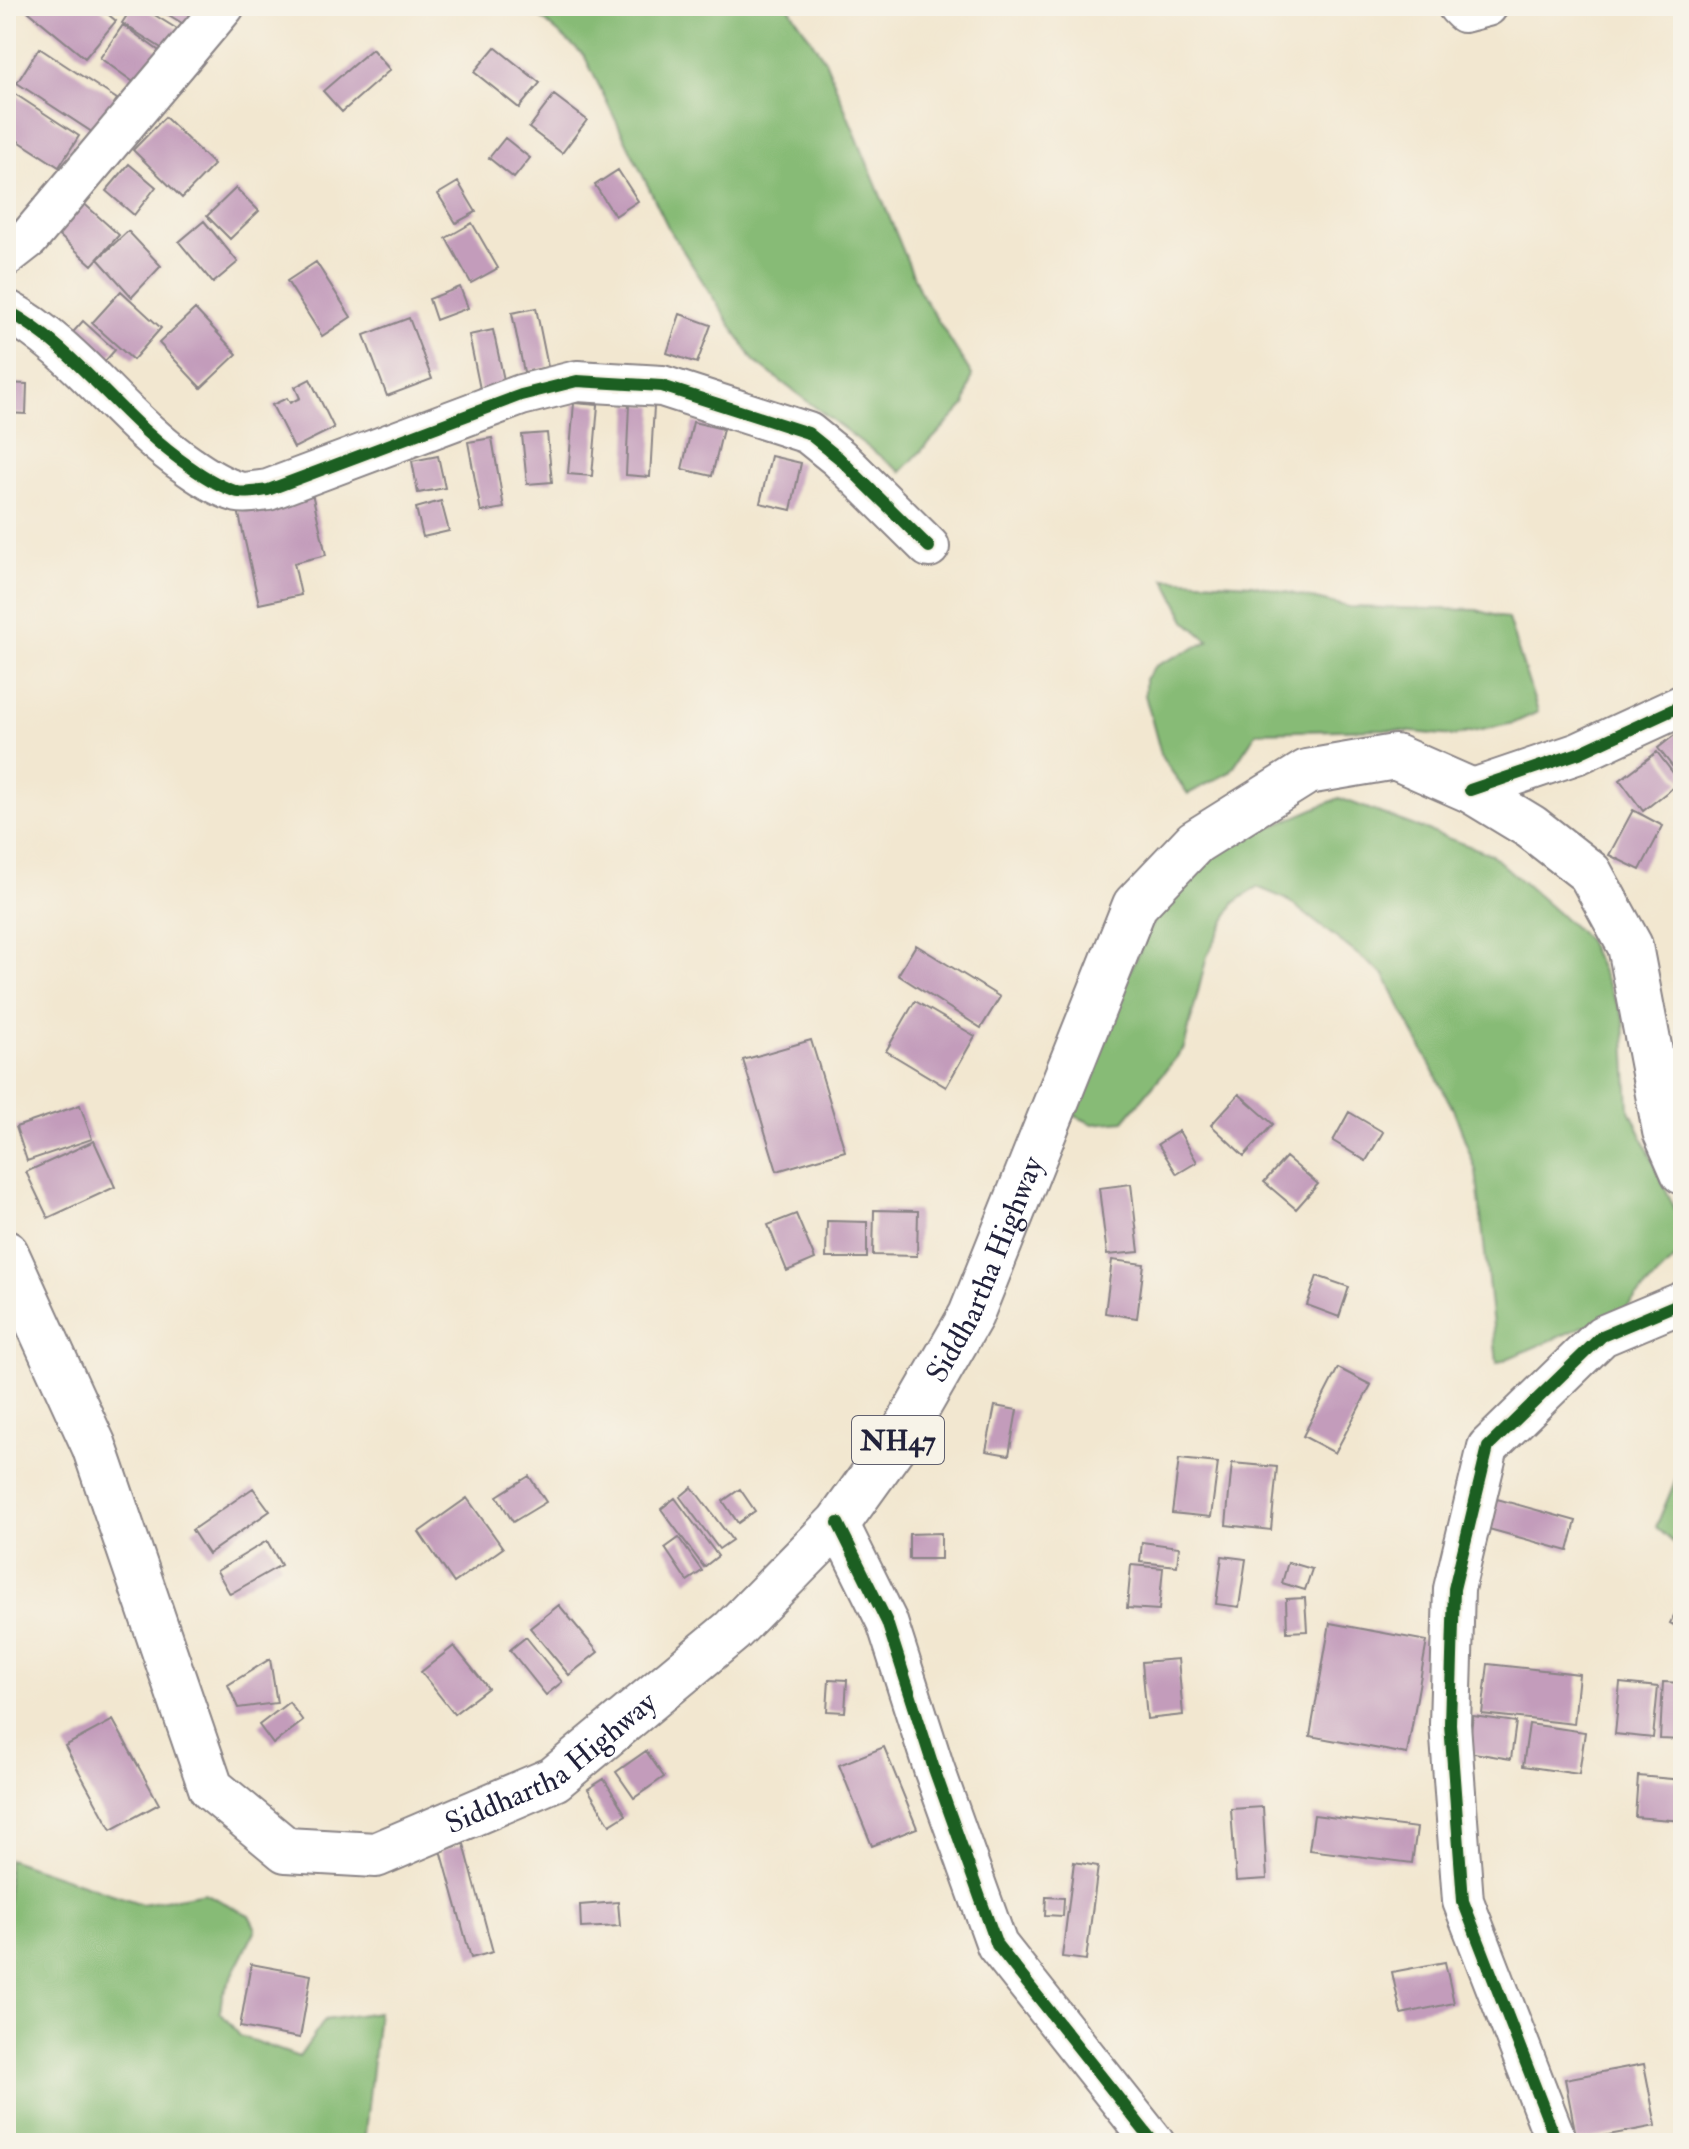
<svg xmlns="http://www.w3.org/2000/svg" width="1689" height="2149" font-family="'IM FELL Double Pica',serif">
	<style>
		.forest { fill: #87bb76; stroke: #546e58; stroke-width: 2 }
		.building { fill: #c39cbb }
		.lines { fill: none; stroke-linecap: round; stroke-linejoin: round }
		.street-casing { stroke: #8a8486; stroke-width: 44 }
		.highway-casing { stroke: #8a8486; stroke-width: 48 }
		.street { stroke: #fff; stroke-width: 40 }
		.highway { stroke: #fff; stroke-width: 44 }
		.cycleway-casing { stroke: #f7f3e8; stroke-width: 17 }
		.cycleway { stroke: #1b5e20; stroke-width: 12 }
		.labels { text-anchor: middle; stroke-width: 7; stroke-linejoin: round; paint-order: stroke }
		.shield { fill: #f7f3e8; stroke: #62616f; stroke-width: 2 }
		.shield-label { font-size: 28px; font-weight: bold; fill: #22223b }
		.street-label { font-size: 30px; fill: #22223b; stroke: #f7f3e8 }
	</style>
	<rect width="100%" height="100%" fill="#f7f3e8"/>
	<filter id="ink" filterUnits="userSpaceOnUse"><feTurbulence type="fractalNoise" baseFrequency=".0125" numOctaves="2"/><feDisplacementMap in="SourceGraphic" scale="16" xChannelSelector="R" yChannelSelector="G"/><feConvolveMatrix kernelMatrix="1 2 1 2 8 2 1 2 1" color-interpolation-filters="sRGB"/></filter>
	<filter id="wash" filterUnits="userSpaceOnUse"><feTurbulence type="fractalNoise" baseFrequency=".006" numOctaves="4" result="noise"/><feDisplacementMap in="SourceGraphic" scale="32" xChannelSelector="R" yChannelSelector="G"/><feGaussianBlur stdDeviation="1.8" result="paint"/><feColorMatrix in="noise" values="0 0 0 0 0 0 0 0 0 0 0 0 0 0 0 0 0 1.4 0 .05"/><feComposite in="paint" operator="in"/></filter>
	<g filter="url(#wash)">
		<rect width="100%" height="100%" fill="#f2e7d0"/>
		<path class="forest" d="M527,6H788L825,60L920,292L972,375L965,405L901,472L754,361L669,229L584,55Z
			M1165,579L1252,584L1349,607L1477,610L1508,619L1538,712L1514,723L1453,736L1381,729L1257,732L1230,772L1188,794L1162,758L1145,695V679L1155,666L1209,641L1187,622Z
			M1339,798L1491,854L1586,938L1624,1018L1629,1108L1683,1227V1250L1625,1309L1497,1363L1476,1171L1455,1113L1384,975L1286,899L1257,887L1234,903L1207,956L1184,1048L1124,1121L1093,1124L1064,1111L1171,884L1192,861Z
			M1683,1462V1551L1656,1527Z
			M8,1859L142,1904L205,1893L249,1915L256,1929L222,1996L220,2012L240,2036L299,2057L325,2020L378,2012L364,2143H6Z"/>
		<g id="blocks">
			<path class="building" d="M32,6H98L116,21L85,58L28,11Z
				M133,6H140L182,32L169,53L122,23Z
				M154,6H200L187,26Z
				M123,25L162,53L139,86L100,58Z
				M495,47L540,83L519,108L474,72Z
				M39,48L117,99L95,134L17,83Z
				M372,49L390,70L342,112L323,91Z
				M15,94L79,136L59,167L6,133V108Z
				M554,95L587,120L562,153L529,128Z
				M165,117L214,165L182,198L133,150Z
				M505,138L530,158L514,178L489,158Z
				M129,164L156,187L134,215L106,191Z
				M618,170L638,201L615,216L595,185Z
				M458,182L476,212L456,223L438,194Z
				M236,188L259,211L230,239L207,216Z
				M79,199L119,235L92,265L52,229Z
				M204,221L238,262L213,283L179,242Z
				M472,223L498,268L471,283L446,238Z
				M128,231L161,266L132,297L98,259Z
				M316,262L351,317L322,336L287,281Z
				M460,287L468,308L436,320L429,299Z
				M121,291L161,328L133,360L92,323Z
				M536,308L548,367L524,372L512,313Z
				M195,309L237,354L201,388L159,343Z
				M680,314L711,325L697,363L667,353Z
				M409,318L432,379L387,396L364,335Z
				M83,321L115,350L99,368L67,339Z
				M493,330L506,389L481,394L469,335Z
				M310,379L334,428L294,448L272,405L287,398L290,403L300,398L295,387Z
				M6,383L27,384L26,414L6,413Z
				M574,403L598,405L592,476L568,474Z
				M629,404L654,406L650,477L626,475Z
				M693,422L723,429L712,476L682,469Z
				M547,433L552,482L527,484L522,435Z
				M492,438L504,508L481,512L468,442Z
				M438,456L445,488L418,493L412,461Z
				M771,456L801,463L791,510L760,503Z
				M312,493L326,555L294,563L301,595L259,604L238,510Z
				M441,501L449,531L423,537L416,508Z
				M1676,734L1683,742V780L1658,748Z
				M1657,752L1680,782L1643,811L1620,780Z
				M1633,810L1663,826L1640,870L1609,855Z
				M916,945L1000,997L981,1028L898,975Z
				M915,1001L975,1036L946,1087L886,1051Z
				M811,1040L845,1151L777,1171L743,1060Z
				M1239,1094L1273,1124L1244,1156L1211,1125Z
				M80,1105L92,1139L27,1161L16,1127Z
				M1349,1112L1383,1132L1366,1161L1333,1141Z
				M1179,1131L1197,1162L1177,1174L1158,1144Z
				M94,1141L115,1187L48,1218L26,1172Z
				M1286,1157L1318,1184L1296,1209L1264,1182Z
				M1131,1184L1139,1252L1107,1255L1099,1188Z
				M874,1210L918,1211L917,1256L873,1255Z
				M796,1214L815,1259L787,1271L768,1225Z
				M827,1221L867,1222V1258H826Z
				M1112,1260L1144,1264L1137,1318L1105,1313Z
				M1317,1276L1349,1287L1339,1317L1307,1305Z
				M1338,1368L1371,1385L1335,1453L1303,1436Z
				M995,1406L1017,1410L1009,1455L986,1451Z
				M1179,1459L1218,1463L1211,1517L1172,1513Z
				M1232,1463L1277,1467L1271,1530L1226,1525Z
				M529,1476L546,1502L513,1522L497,1496Z
				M692,1487L732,1540L719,1549L680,1497Z
				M253,1488L270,1511L208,1554L192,1530Z
				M740,1489L755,1511L738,1523L723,1501Z
				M467,1498L503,1548L454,1583L419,1532Z
				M675,1498L718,1556L704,1567L661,1509Z
				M1497,1499L1576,1521L1568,1551L1489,1529Z
				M941,1533V1559H909V1534Z
				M679,1538L702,1571L687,1581L665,1548Z
				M267,1541L281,1565L230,1594L217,1571Z
				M1142,1542L1179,1547L1177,1566L1140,1562Z
				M1222,1556L1246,1559L1239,1607L1216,1604Z
				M1288,1562L1312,1569L1305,1590L1282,1583Z
				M1131,1565L1163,1568L1159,1610L1127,1608Z
				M1305,1598L1307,1631L1287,1632L1286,1599Z
				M1683,1598V1630L1670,1623Z
				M559,1605L598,1652L569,1675L530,1628Z
				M1330,1623L1427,1641L1407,1754L1310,1736Z
				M526,1637L562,1682L546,1695L510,1650Z
				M454,1646L488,1688L454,1714L421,1672Z
				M270,1659L277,1703L238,1708L228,1685Z
				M1178,1659L1183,1715L1147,1719L1142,1662Z
				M1488,1664L1579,1674L1574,1724L1482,1714Z
				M829,1679L847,1680L845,1712L827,1711Z
				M1663,1682L1683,1683V1740L1660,1739Z
				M1620,1683L1658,1687L1653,1738L1615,1734Z
				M289,1702L303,1721L273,1744L259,1725Z
				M1473,1716L1516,1722L1511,1759L1468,1752Z
				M113,1720L159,1804L111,1830L65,1746Z
				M1529,1724L1585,1732L1579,1774L1523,1766Z
				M884,1747L917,1828L872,1846L839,1765Z
				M646,1751L664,1777L634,1798L616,1772Z
				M1638,1776L1683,1780V1821L1635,1817Z
				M604,1779L626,1815L610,1825L588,1789Z
				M1263,1807L1267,1879L1236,1881L1231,1809Z
				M1314,1815L1417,1828L1412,1863L1309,1850Z
				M464,1844L493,1952L471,1958L441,1850Z
				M1074,1862L1098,1866L1086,1960L1062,1957Z
				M1046,1897L1064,1898L1063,1916L1045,1915Z
				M618,1902L620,1926L581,1928L580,1905Z
				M1445,1962L1454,2003L1401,2014L1392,1972Z
				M251,1964L311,1975L300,2038L240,2027Z
				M1644,2064L1656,2126L1577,2141L1565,2079Z"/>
		</g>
	</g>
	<g filter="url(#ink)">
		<use href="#blocks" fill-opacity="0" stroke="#8a8486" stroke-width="2"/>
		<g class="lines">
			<defs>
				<path id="street" d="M1458,6L1464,12L1487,6
					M6,256L29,238L224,6
					M6,310C77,348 122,421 189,466C203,476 220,487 238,492C247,494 259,491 268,490L521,395L577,381L662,386L808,433L839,458L929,547
					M1470,790L1579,753L1683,705
					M838,1523L887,1622L934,1769L997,1945L1154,2143
					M1557,2143L1463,1901L1450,1724L1454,1589L1488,1447L1602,1336L1683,1302"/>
				<g id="highway">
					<path id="s1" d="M6,1253L94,1446L211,1788L286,1850L376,1855L554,1779L732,1631L838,1523L905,1430L971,1315L1135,905L1195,842L1307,772L1395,757L1470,790L1531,827L1590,873L1630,946L1665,1131L1683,1172"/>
				</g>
			</defs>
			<use href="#street" class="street-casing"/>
			<use href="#highway" class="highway-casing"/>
			<use href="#street" class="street"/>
			<use href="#highway" class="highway"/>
			<defs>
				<path id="cycleway" d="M6,310C77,348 122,421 189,466C203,476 220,487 238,492C247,494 259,491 268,490L521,395L577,381L662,386L808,433L839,458L929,547
					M1470,790L1579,753L1683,705
					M838,1523L887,1622L934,1769L997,1945L1154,2143
					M1557,2143L1463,1901L1450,1724L1454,1589L1488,1447L1602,1336L1683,1302"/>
			</defs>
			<use href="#cycleway" class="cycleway-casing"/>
			<use href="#cycleway" class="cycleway"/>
		</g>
	</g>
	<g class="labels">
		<rect class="shield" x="852" y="1416" width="92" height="48" rx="6"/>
		<g class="shield-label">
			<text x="898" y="1450">NH47</text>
		</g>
		<g class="street-label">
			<text dy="10" stroke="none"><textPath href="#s1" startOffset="1632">Siddhartha Highway</textPath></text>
			<text dy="10" stroke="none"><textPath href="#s1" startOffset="960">Siddhartha Highway</textPath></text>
		</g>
	</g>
	<rect width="1689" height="2149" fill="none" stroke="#f7f3e8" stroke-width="32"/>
</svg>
